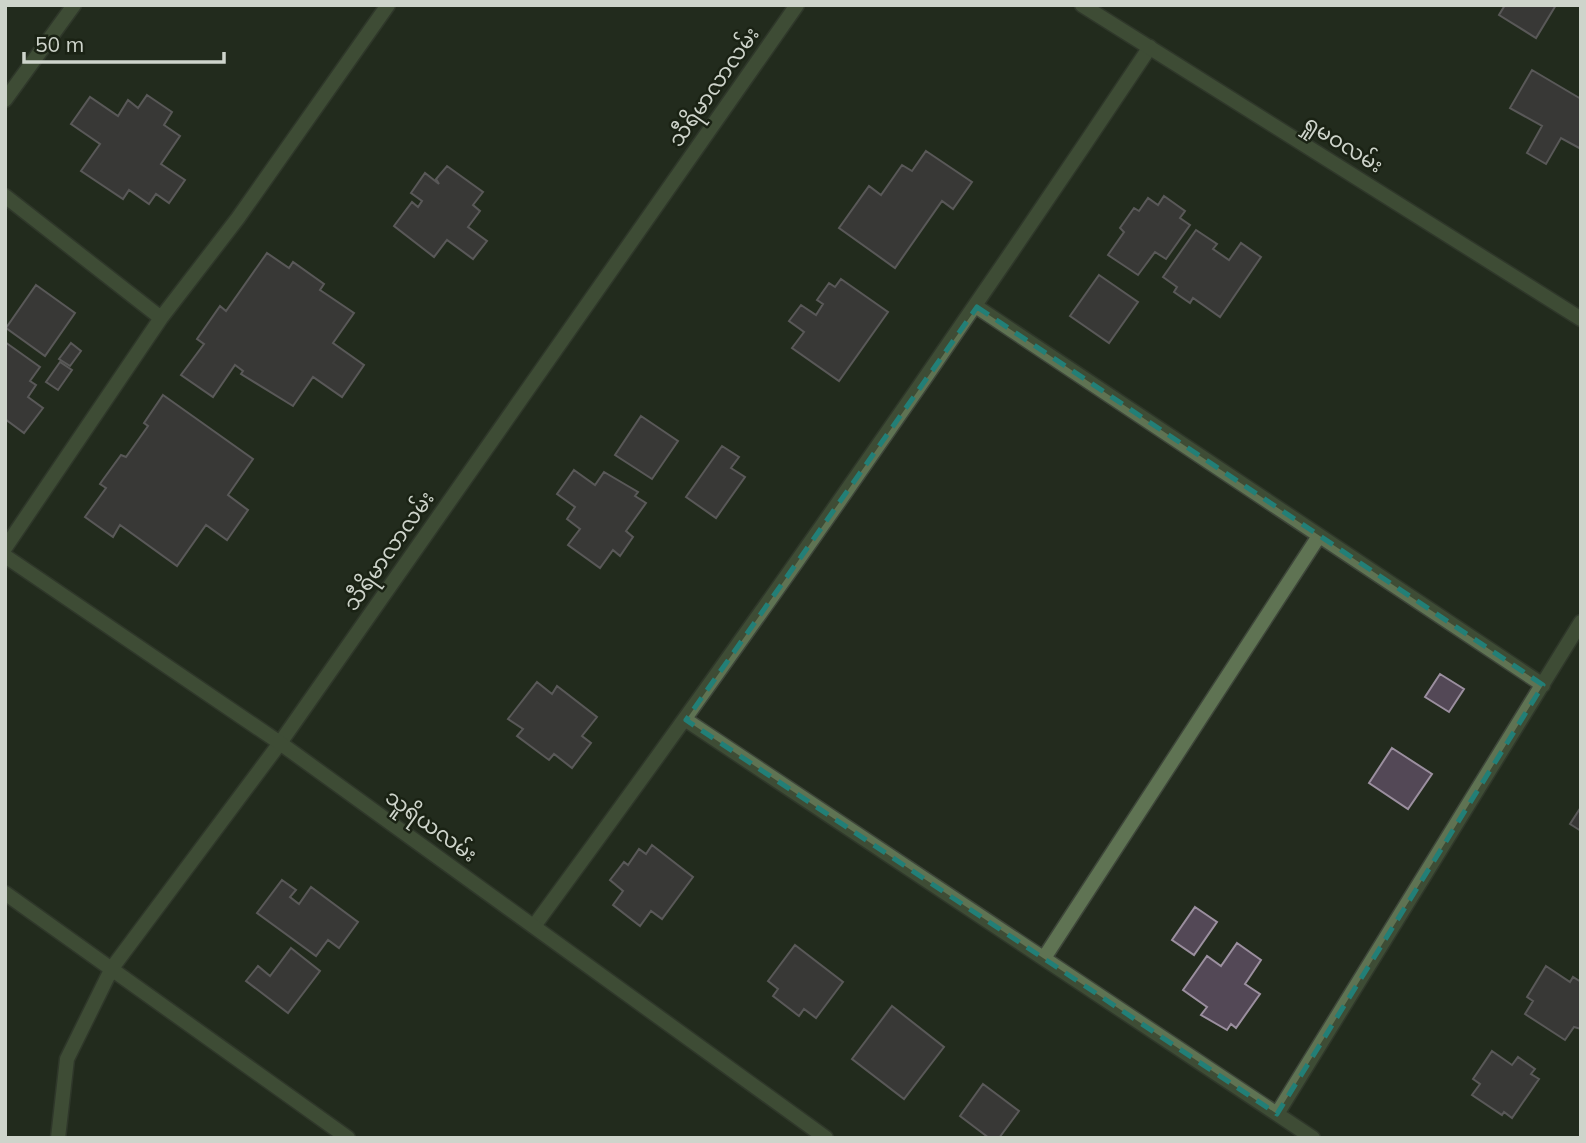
<svg xmlns="http://www.w3.org/2000/svg" width="1586" height="1143" font-family="Mulish,'Noto Sans Myanmar',sans-serif">
	<style>
		.building { fill: #534856; stroke: #9b8f9f; stroke-width: 2 }
		.lines { fill: none; stroke-linecap: round; stroke-linejoin: round }
		.minor-casing { stroke: #3e463a; stroke-width: 17 }
		.tertiary-casing { stroke: #3e463a; stroke-width: 17 }
		.minor { stroke: #5f7353; stroke-width: 14 }
		.tertiary { stroke: #5f7353; stroke-width: 14 }
		.marked { fill: none; stroke: #227f77; stroke-width: 5; stroke-dasharray: 14 9; stroke-linejoin: round }
		.labels { text-anchor: middle; stroke-width: 5; stroke-linejoin: round; paint-order: stroke }
		.street-label { font-size: 21px; fill: #ced4cb; stroke: #1a2214 }
	</style>
	<rect width="100%" height="100%" fill="#232b1e"/>
	<path class="building" d="M1505,5H1556L1536,38L1499,15Z
		M1532,70L1581,99V149L1561,138L1546,164L1527,153L1542,126L1510,108Z
		M147,95L172,112L164,125L180,136L161,164L185,180L169,203L156,194L149,204L129,190L123,199L81,171L100,144L71,124L90,97L118,116L128,100L138,108Z
		M926,151L972,182L953,209L942,201L895,268L839,228L869,186L881,195L902,165L912,171Z
		M447,166L483,192L473,205L480,211L468,227L487,241L473,259L447,240L434,257L394,226L412,202L418,207L422,201L411,193L425,173L439,184L436,179Z
		M1164,196L1185,211L1180,218L1190,225L1166,259L1155,252L1138,275L1108,255L1124,232L1120,228L1134,208L1139,211L1148,198L1158,205Z
		M1196,230L1217,244L1213,249L1229,260L1241,243L1261,257L1220,317L1193,298L1190,303L1174,292L1177,287L1163,277Z
		M267,253L289,268L293,262L324,284L320,290L354,313L333,343L364,365L342,397L313,377L293,406L241,374L243,371L235,365L213,397L181,375L204,344L197,339L220,306L226,311Z
		M1099,275L1138,302L1109,343L1070,316Z
		M841,279L888,312L839,381L792,348L804,332L789,321L801,305L816,315L823,304L817,300L829,283L835,287Z
		M36,285L75,313L45,356L6,328Z
		M5,342L40,367L30,381L36,385L28,397L43,408L24,433L5,419Z
		M71,343L81,351L70,366L59,359Z
		M60,362L72,370L58,390L46,382Z
		M163,395L253,459L228,495L248,510L227,540L206,525L177,566L120,525L113,537L85,517L106,488L100,484L102,481L121,455L126,457L148,426L144,423Z
		M641,416L678,441L652,479L615,455Z
		M722,446L739,457L731,468L745,477L716,518L686,497Z
		M574,470L595,485L604,472L638,492L635,496L646,503L626,531L633,537L620,556L613,550L600,568L568,545L580,529L567,519L575,507L557,494Z
		M1440,674L1464,689L1449,712L1425,697Z
		M537,682L552,694L557,686L597,717L582,736L591,743L572,768L554,754L549,760L517,736L523,729L508,719Z
		M1392,748L1432,774L1408,809L1369,783Z
		M1581,807V831L1570,824Z
		M652,845L693,877L662,919L651,911L640,926L613,905L623,891L610,880L624,862L628,865L639,849L646,854Z
		M282,880L296,890L290,897L299,904L311,887L358,922L339,948L328,940L316,956L257,913Z
		M1195,907L1217,922L1194,955L1172,940Z
		M1237,943L1261,960L1245,984L1260,994L1236,1028L1231,1024L1227,1030L1201,1015L1207,1007L1183,990L1207,956L1221,966Z
		M795,945L843,982L816,1018L804,1009L799,1016L773,996L778,989L768,981Z
		M291,948L320,971L288,1013L246,981L258,966L270,976Z
		M1546,966L1570,982L1573,977L1581,982V1029L1574,1027L1565,1040L1525,1014L1533,1001L1527,997Z
		M892,1006L944,1047L904,1099L852,1059Z
		M1492,1051L1512,1065L1518,1057L1535,1069L1531,1074L1539,1079L1512,1118L1504,1112L1502,1115L1472,1095L1480,1084L1473,1079Z
		M983,1084L1019,1111L999,1138H989L960,1116Z"/>
	<g class="lines">
		<defs>
			<path id="minor" d="M5,100L74,5
				M5,196L161,318
				M977,307L1543,685
				M5,548L161,318L238,218L388,5
				M686,720L1313,1138
				M5,893L348,1138
				M534,926C746,638 951,345 1150,47
				M1044,958L1319,536
				M1277,1114L1581,622
				M58,1138L67,1059L112,968L280,743L797,5"/>
			<path id="tertiary" d="M1082,5L1581,319
				M5,556L280,743L826,1138"/>
		</defs>
		<use href="#minor" class="minor-casing"/>
		<use href="#tertiary" class="tertiary-casing"/>
		<use href="#minor" class="minor"/>
		<use href="#tertiary" class="tertiary"/>
	</g>
	<path d="M0 0H1586V1143H0ZM977,307L1543,685L1277,1114L686,720Z" fill="#232b1e" fill-opacity=".55" fill-rule="evenodd"/>
	<path class="marked" d="M977,307L1543,685L1277,1114L686,720Z"/>
	<g class="labels">
		<g class="street-label">
			<text transform="translate(714 87) rotate(-55)" y="7">သီရိမာလာလမ်း</text>
			<text transform="translate(1343 144) rotate(32)" y="7">ရှုမဝလမ်း</text>
			<text transform="translate(389 551) rotate(-55)" y="7">သီရိမာလာလမ်း</text>
			<text transform="translate(431 826) rotate(36)" y="7">သူရိယလမ်း</text>
		</g>
	</g>
	<rect width="1586" height="1143" fill="none" stroke="#ced4cb" stroke-width="14"/>
	<path d="M24 52v10h200v-10" fill="none" stroke="#ced4cb" stroke-width="3.5"/>
	<text x="35" y="52" font-size="21" fill="#ced4cb" stroke="#1a2214" stroke-width="5" paint-order="stroke">50 m</text>
</svg>
